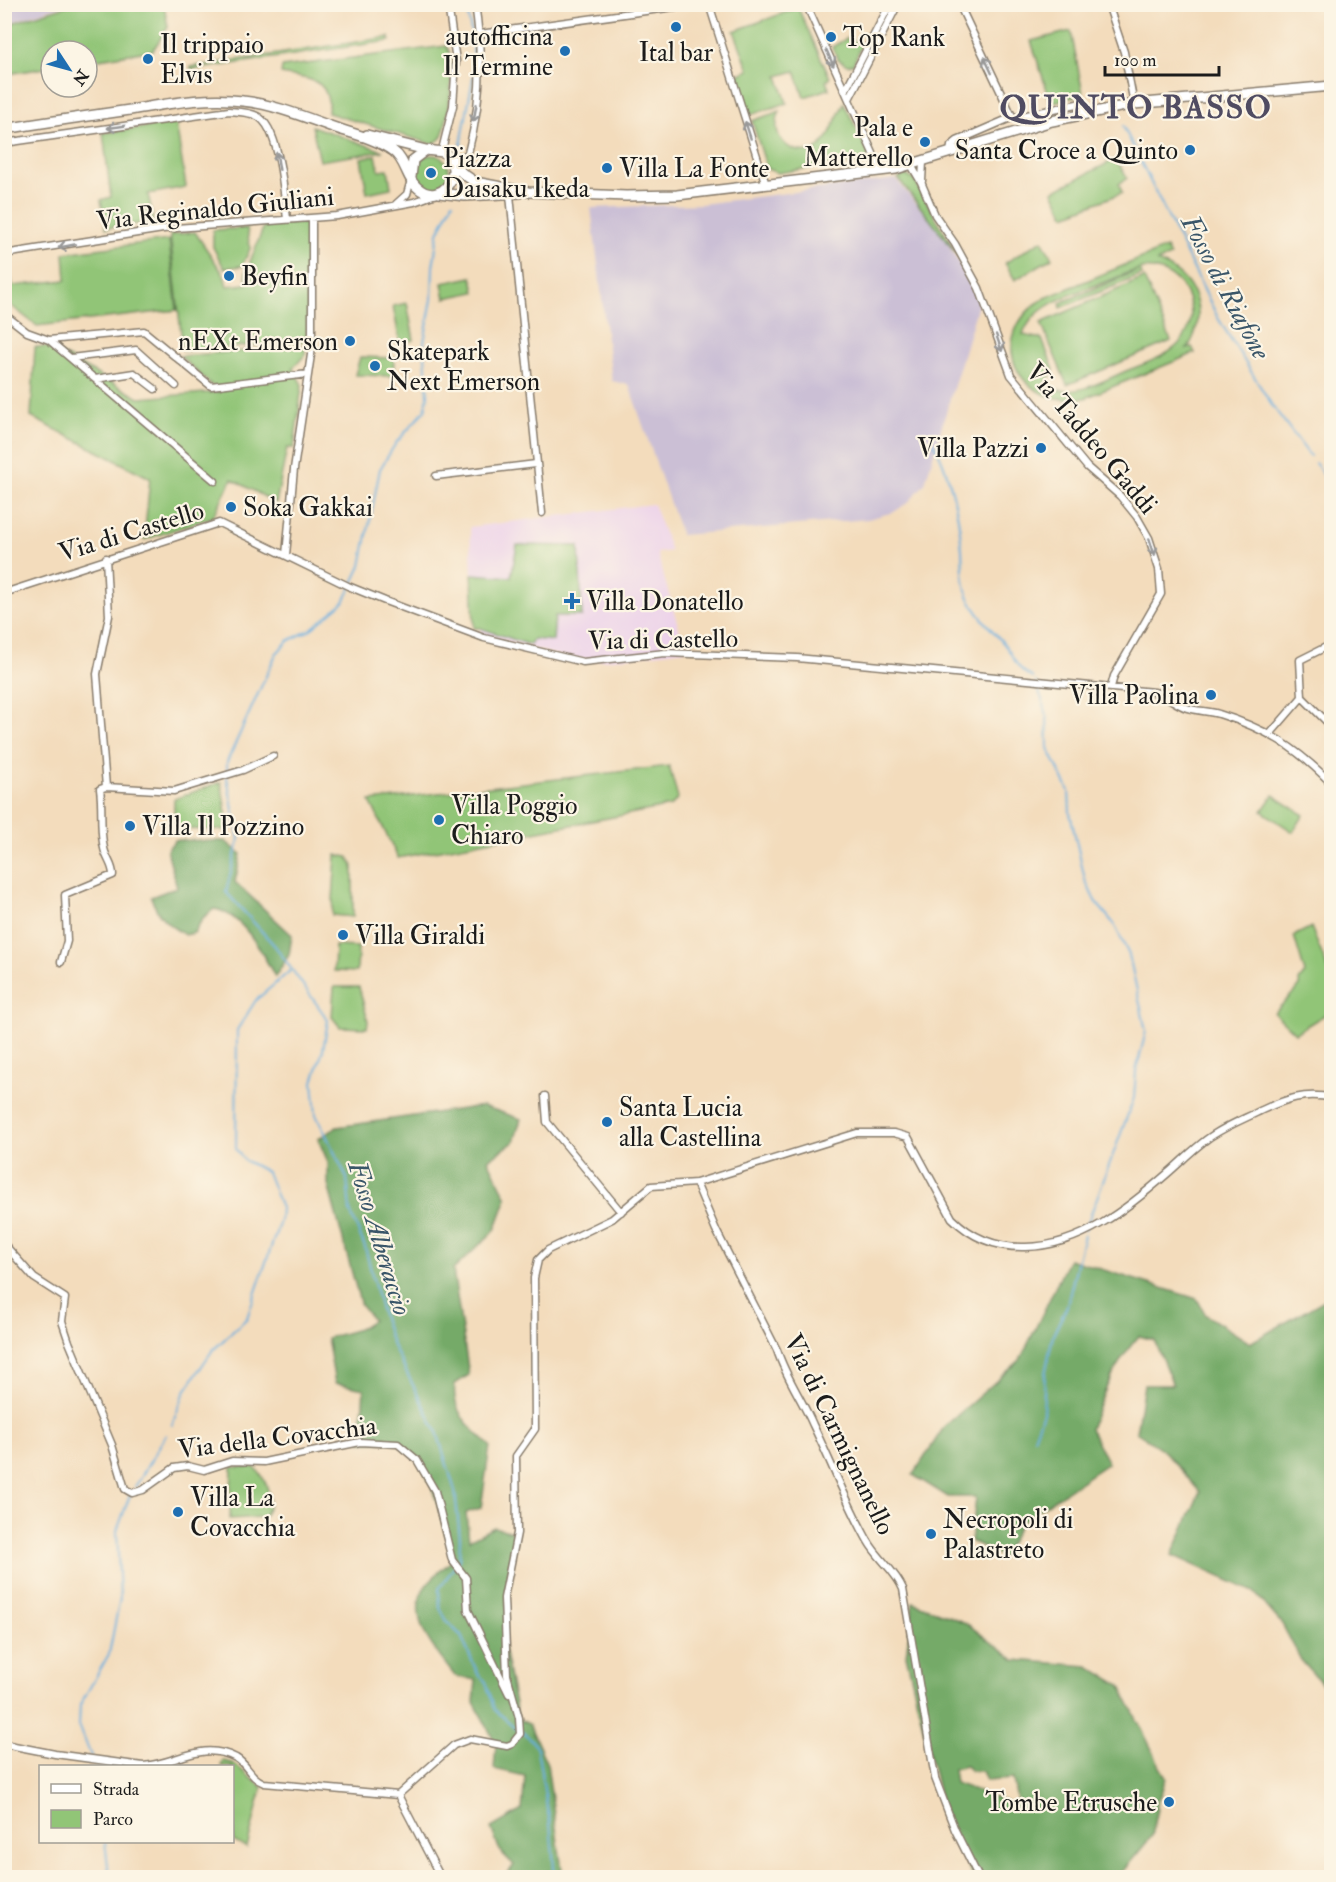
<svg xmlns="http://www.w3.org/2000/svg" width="1336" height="1882" font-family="'IM FELL Double Pica',serif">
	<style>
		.built { fill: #ecd1ea }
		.industrial { fill: #cbbfd5 }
		.green { fill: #91c577; stroke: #56704a; stroke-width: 1.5; fill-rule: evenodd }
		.forest { fill: #74aa68; stroke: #486342; stroke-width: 1.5; fill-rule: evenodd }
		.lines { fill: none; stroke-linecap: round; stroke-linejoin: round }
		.stream { stroke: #67addd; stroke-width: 2 }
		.minor-casing { stroke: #887c6c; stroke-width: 9 }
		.secondary-casing { stroke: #887c6c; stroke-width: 12 }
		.minor { stroke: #fff; stroke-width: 6 }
		.secondary { stroke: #fff; stroke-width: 9 }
		.oneway { stroke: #999 }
		.poi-dot { fill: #1f6fb2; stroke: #fcf5e5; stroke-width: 2 }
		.labels { text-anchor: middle; stroke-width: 4.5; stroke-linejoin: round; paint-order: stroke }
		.poi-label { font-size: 26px; fill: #1c1c1c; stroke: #fcf5e5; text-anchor: start }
		.street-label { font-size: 26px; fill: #1c1c1c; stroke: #fcf5e5 }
		.water-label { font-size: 27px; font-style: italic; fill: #3a5669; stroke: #fcf5e5 }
		.district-label { font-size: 32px; font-weight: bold; letter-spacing: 1.5px; fill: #504c62; stroke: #fcf5e5 }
	</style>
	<rect width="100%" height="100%" fill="#fcf5e5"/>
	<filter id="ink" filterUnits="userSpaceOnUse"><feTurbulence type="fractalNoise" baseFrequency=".0167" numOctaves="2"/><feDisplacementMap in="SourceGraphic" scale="12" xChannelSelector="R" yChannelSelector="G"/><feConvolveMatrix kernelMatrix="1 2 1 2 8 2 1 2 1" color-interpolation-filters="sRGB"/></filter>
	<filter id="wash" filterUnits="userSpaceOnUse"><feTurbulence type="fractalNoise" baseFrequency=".008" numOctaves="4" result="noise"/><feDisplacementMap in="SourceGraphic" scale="24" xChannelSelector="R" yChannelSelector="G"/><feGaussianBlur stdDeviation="1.35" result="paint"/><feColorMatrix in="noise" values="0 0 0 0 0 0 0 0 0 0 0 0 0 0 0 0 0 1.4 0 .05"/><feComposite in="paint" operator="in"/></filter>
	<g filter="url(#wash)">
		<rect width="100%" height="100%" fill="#f3dcbc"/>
		<path class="built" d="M653,504L671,551L657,553L685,650L605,660L568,658L480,634V628H474L470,527Z"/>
		<path class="industrial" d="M5,4H63V5L8,23Z
			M896,179L944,238L980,298L925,483L909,502L894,512L868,519L681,535L629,385L612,381L591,208L702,204Z"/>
		<path class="green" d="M69,5H164L168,27L153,50L87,61V51H51V67L7,74L9,24Z
			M798,8L830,78L826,81L829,89L804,97L795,71L778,76L787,103L750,115L735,76L749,70L734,31Z
			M1071,31L1083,94L1051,103L1031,41Z
			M389,37L390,41L191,70V67Z
			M847,38L862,45L853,64L847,65L838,59L832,47Z
			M446,46C457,56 449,127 440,139C437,142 435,142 432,144L328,113C331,77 309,80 281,74L282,67Z
			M844,103L868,152V158L860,162L819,166L814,151L827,139Z
			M780,111C769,134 787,155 811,151L816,167L778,173L767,169L752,121Z
			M176,123L186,187L148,194L154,222L106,228L101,200L111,197L103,133Z
			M312,126L383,151L320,161Z
			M415 172a17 17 0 1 1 34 0a17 17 0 1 1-34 0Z
			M376,155L379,170L388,169L391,188L367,193L361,158Z
			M1116,159L1127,178L1119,184L1122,193L1065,215L1053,191Z
			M906,175L914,180L958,256L898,178Z
			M309,222L307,341L183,351L170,235L195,232L224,275L227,286L247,284L246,272L264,226Z
			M247,228L250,249L242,266L224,268L213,247V230Z
			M169,240L177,310L37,326L5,301V263H7L13,286L66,280L64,253Z
			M1042,240L1052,258L1015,280L1005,263Z
			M1166,248L1170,256L1157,262C1196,275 1210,315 1187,349L1192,347L1195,353L1085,398C1015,410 983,334 1045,298ZM1140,269C1156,267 1171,273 1181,285C1188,294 1191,305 1191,315C1189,351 1154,360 1126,371C1100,382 1072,400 1044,385L1054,370L1042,339L1023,335C1036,296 1094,290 1127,273L1139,270L1060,303L1061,308L1142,275Z
			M472,277L475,292L445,298L442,283Z
			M1144,278L1171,341L1067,385L1041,323Z
			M407,303L414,340L400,343L393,306Z
			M305,346V355L293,368L302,385L294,448H287L276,503L232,479L213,517L144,540L150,478L31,417L35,347H49L139,398L219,392L180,356Z
			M360,357L394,358L393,376L355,375Z
			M517,545L579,546L582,616H555L553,641L533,639L530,645L480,628H474L472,574L511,577Z
			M669,766L678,798L671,806L398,858L370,801Z
			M221,782L229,830L174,829V799Z
			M1273,795L1304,815L1293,832L1262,811Z
			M336,855L348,857L353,866V917L332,915Z
			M1311,927L1331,977V1011L1295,1033L1274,1013L1300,986L1299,981L1305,973L1294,936Z
			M335,946L358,947L357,972L334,971Z
			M334,987H359L368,1021L367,1028L340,1027L332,1017Z
			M232,1467H254C267,1479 276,1502 263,1517L230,1519Z
			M223,1761L233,1763L262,1787L247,1848L233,1841L232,1766H221Z"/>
		<path class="forest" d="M175,840L225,841L241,854L235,882L292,935L289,955L275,977C263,954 243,914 214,909L203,918L194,933L185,935C168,925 157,916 151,897L177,887L167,850Z
			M483,1106L521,1119L514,1142L488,1160L507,1198L495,1230L453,1270L469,1375L455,1384C451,1413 471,1428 490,1446L481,1508L466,1513L469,1540L494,1527L517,1533L508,1577L504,1648L518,1719L529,1724L547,1764L563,1877H505L514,1865L500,1851L491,1828L522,1810L525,1776L494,1769L496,1744L474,1702L476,1680L455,1676C437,1653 407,1621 423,1590C429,1579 443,1569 452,1560C444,1529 431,1457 398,1444C388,1440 371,1442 360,1442L364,1389L335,1383L327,1338L359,1329L373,1320L361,1306L328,1185V1162L318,1139L337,1127Z
			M1069,1259L1197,1299L1206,1315L1250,1343L1331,1296V1694L1301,1660L1282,1624L1254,1592L1172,1555L1200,1492L1163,1450L1136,1432L1144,1385H1173L1154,1340L1139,1336C1114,1364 1103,1394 1090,1429L1108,1463L1021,1522L1003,1557L971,1541L976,1497H948L913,1475L944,1427L1020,1360Z
			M913,1602L966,1623L1015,1660L1088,1666L1120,1685L1166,1778C1163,1790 1159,1795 1156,1807L1158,1809L1152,1836L1118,1877H973L943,1811L906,1655ZM966,1766L971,1771H982L986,1781L1013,1779L1017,1801L1015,1805L955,1783L953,1769Z"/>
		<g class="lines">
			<path class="stream" d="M1123,126L1218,318L1271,404L1310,456
				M461,145L474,72L473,41L466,4
				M453,202L438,233L433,267L432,299L424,342L428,396L425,410L396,443L380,469L361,566L344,602L310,630L288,641L276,654L227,762V778L239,839L226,892L275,946L328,1020L323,1050L313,1082L316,1115L347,1178L350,1211L365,1247L383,1318L393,1346L437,1432L455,1491L460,1538L459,1560L439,1589L440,1608L447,1621L461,1636L478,1674L486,1682L495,1710L517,1729
				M934,443C950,475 959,515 962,550C963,568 962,584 970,600C978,617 992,629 1004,644C1018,661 1011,664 1033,678
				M1315,463L1332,486
				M1036,682L1047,715L1048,748L1069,791L1070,813L1085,880L1095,901L1114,924L1129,955L1146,1031L1136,1071L1134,1098L1085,1230
				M172,1425L185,1391L212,1351L247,1318L280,1221L281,1208L267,1172L244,1160L236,1149L237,1030L256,1000L290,971
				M1034,1438L1043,1413L1045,1374L1053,1335L1067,1306L1084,1235
				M135,1487L166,1435
				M522,1732L531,1739L537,1749L550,1823L555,1878
				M91,1756L79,1725L80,1705L109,1654L120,1598L117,1531L130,1495
				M97,1764V1766
				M105,1842L109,1874"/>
		</g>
	</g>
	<g filter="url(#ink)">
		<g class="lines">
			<defs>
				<path id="minor" d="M709,4L766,185
					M806,4L881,171
					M959,4L1013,118
					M1108,4L1124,52L1134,104
					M480,34L696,4
					M845,91L890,4
					M849,99L898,4
					M4,143L229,111C238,112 249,112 257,116C280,127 284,195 287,219
					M950,153L951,146L957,141L1008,119L1077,104L1082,106L1085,114
					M446,154L443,146L453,106L456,61L448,4
					M450,158L458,160L468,153C481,105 483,54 475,4
					M911,165L921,182L935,215L955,244L979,288L1011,375L1087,467L1120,496L1137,517L1149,538L1159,569L1161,594L1114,676L1111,687
					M922,181L923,162
					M510,195L542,513
					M396,204L407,194L411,180
					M4,254L163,229L337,216L414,202L433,195
					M4,314L27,332L49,340L215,481
					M49,340L144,331L211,386L308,374
					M71,358L136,350L176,386
					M95,379L134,373L155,389
					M436,476L536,464
					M286,555L294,469L312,348V218
					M106,558L109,616L97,674L106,787
					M4,593L219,523L348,586L385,601L484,638L583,662L665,653L797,658L1154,692C1167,695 1175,704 1187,708C1197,711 1208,711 1219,714C1267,729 1296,747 1332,784
					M1302,697L1332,727
					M1271,733L1302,697L1300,660L1332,644
					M106,787L174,791L243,770L273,756
					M61,962L67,941L65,895L113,875C113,866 108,861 105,852C99,833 103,809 100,789L106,787
					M545,1096L547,1122L621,1212
					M696,1183L716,1230L777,1350C786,1378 802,1399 813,1425C832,1464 847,1504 868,1541C878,1559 895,1570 903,1589L935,1778L955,1830L979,1878
					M4,1244L34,1278L65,1298L62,1321L69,1342L112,1445L125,1489L132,1493L143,1490L174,1468L188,1466L204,1470L232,1461L264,1462L360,1442L398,1444L417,1460L435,1491L452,1560L466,1578L468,1610L509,1694
					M4,1744L55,1754L143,1766C177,1764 201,1740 236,1758C248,1765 250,1778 264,1783L398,1795
					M398,1795L454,1745L470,1739L507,1746L512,1744L520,1734L519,1718L507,1675L504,1598L517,1533L516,1456L535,1429L534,1278L538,1260L548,1250L612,1219L651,1186L696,1183L857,1133H894L908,1137L952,1218C972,1238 997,1248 1026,1247C1081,1246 1128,1208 1168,1173C1182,1161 1197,1145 1213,1135C1228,1125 1246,1118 1262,1110C1286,1099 1305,1092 1332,1098
					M398,1795L441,1878"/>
				<path id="secondary" d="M4,129C46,122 88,116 130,110C168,104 205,96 243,101C272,104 302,116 330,126C350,133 375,138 393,151C406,160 406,179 418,188C441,208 468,170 443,152L426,150L413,160L411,177
					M367,135L426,150
					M450,159L462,173L475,182L528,192L626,196L677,195L896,169L1052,121L1134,104L1332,86
					M439,193L465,196L520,193"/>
			</defs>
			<use href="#minor" class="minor-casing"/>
			<use href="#secondary" class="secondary-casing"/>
			<use href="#minor" class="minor"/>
			<use href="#secondary" class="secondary"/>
		</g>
		<defs><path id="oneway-shaft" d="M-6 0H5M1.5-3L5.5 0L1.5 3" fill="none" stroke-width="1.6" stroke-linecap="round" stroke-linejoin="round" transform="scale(1.5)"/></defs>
		<g class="oneway">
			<use href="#oneway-shaft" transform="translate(830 58) rotate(66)"/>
			<use href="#oneway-shaft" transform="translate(988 65) rotate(-115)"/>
			<use href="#oneway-shaft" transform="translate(475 113) rotate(100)"/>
			<use href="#oneway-shaft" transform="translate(116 127) rotate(172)"/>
			<use href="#oneway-shaft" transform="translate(748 130) rotate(-108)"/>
			<use href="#oneway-shaft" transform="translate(278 161) rotate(-99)"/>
			<use href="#oneway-shaft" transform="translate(67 246) rotate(169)"/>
			<use href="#oneway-shaft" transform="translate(999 343) rotate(71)"/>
			<use href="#oneway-shaft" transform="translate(1152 547) rotate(72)"/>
		</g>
	</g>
	<g class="poi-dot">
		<circle cx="676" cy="27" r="6"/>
		<circle cx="831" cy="37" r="6"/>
		<circle cx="565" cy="51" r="6"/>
		<circle cx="148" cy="59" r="6"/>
		<circle cx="925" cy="142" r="6"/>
		<circle cx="1190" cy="150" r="6"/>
		<circle cx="607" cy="168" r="6"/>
		<circle cx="431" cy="173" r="6"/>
		<circle cx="229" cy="276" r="6"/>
		<circle cx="350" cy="341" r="6"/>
		<circle cx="375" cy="366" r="6"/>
		<circle cx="1041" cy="448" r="6"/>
		<circle cx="231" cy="507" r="6"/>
		<path d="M569 592h6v6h6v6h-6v6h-6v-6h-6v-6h6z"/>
		<circle cx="1211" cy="695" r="6"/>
		<circle cx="439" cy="820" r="6"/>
		<circle cx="130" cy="826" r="6"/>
		<circle cx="343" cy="935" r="6"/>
		<circle cx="607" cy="1122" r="6"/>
		<circle cx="178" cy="1512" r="6"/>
		<circle cx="931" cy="1534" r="6"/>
		<circle cx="1169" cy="1802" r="6"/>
	</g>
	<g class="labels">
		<g class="poi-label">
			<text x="553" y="45" text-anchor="end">autofficina<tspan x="553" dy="30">Il Termine</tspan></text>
			<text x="843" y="46">Top Rank</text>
			<text x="160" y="53">Il trippaio<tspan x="160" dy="30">Elvis</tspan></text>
			<text x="676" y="61" text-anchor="middle">Ital bar</text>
			<text x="913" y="136" text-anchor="end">Pala e<tspan x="913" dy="30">Matterello</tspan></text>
			<text x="1178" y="159" text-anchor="end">Santa Croce a Quinto</text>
			<text x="443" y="167">Piazza<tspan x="443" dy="30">Daisaku Ikeda</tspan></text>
			<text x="619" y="177">Villa La Fonte</text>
			<text x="241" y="285">Beyfin</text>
			<text x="338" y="350" text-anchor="end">nEXt Emerson</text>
			<text x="387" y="360">Skatepark<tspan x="387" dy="30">Next Emerson</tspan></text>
			<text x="1029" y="457" text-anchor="end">Villa Pazzi</text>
			<text x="243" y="516">Soka Gakkai</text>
			<text x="586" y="610">Villa Donatello</text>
			<text x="1199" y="704" text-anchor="end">Villa Paolina</text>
			<text x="451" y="814">Villa Poggio<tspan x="451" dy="30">Chiaro</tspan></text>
			<text x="142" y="835">Villa Il Pozzino</text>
			<text x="355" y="944">Villa Giraldi</text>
			<text x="619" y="1116">Santa Lucia<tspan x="619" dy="30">alla Castellina</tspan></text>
			<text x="190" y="1506">Villa La<tspan x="190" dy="30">Covacchia</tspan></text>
			<text x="943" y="1528">Necropoli di<tspan x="943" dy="30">Palastreto</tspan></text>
			<text x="1157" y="1811" text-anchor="end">Tombe Etrusche</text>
		</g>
		<g class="street-label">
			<text transform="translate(215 208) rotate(-6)" y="9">Via Reginaldo Giuliani</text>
			<text transform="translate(1092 438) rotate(50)" y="9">Via Taddeo Gaddi</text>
			<text transform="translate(131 531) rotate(-17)" y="9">Via di Castello</text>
			<text transform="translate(663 639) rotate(-1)" y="9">Via di Castello</text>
			<text transform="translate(840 1434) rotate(64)" y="9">Via di Carmignanello</text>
			<text transform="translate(277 1437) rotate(-7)" y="9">Via della Covacchia</text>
		</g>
		<g class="water-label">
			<text transform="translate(1226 287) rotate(62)" y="9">Fosso di Riafone</text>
			<text transform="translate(380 1238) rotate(73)" y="9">Fosso Alberaccio</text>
		</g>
		<g class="district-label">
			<text x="1136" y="118">QUINTO BASSO</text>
		</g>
	</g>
	<rect width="1336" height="1882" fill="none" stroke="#fcf5e5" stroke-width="24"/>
	<rect x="39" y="1765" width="195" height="78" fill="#fcf5e5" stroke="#a29e95" stroke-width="1.5"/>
	<rect x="51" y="1784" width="30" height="9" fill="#ffffff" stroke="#a29e95" stroke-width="1.5"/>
	<text x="93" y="1795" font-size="18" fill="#1c1c1c">Strada</text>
	<rect x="51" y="1810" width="30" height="18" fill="#91c577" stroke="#a29e95" stroke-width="1.5"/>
	<text x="93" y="1825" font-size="18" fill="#1c1c1c">Parco</text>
	<g transform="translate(69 69) rotate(126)"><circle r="28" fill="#fcf5e5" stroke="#a29e95" stroke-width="1.5"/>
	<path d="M0-4.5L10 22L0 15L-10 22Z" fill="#1f6fb2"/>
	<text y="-9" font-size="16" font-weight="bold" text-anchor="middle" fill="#1c1c1c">N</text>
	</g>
	<path d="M1105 66v9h114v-9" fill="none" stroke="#1c1c1c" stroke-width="3"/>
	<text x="1114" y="66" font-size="18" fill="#1c1c1c" stroke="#fcf5e5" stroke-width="4.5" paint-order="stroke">100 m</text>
</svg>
